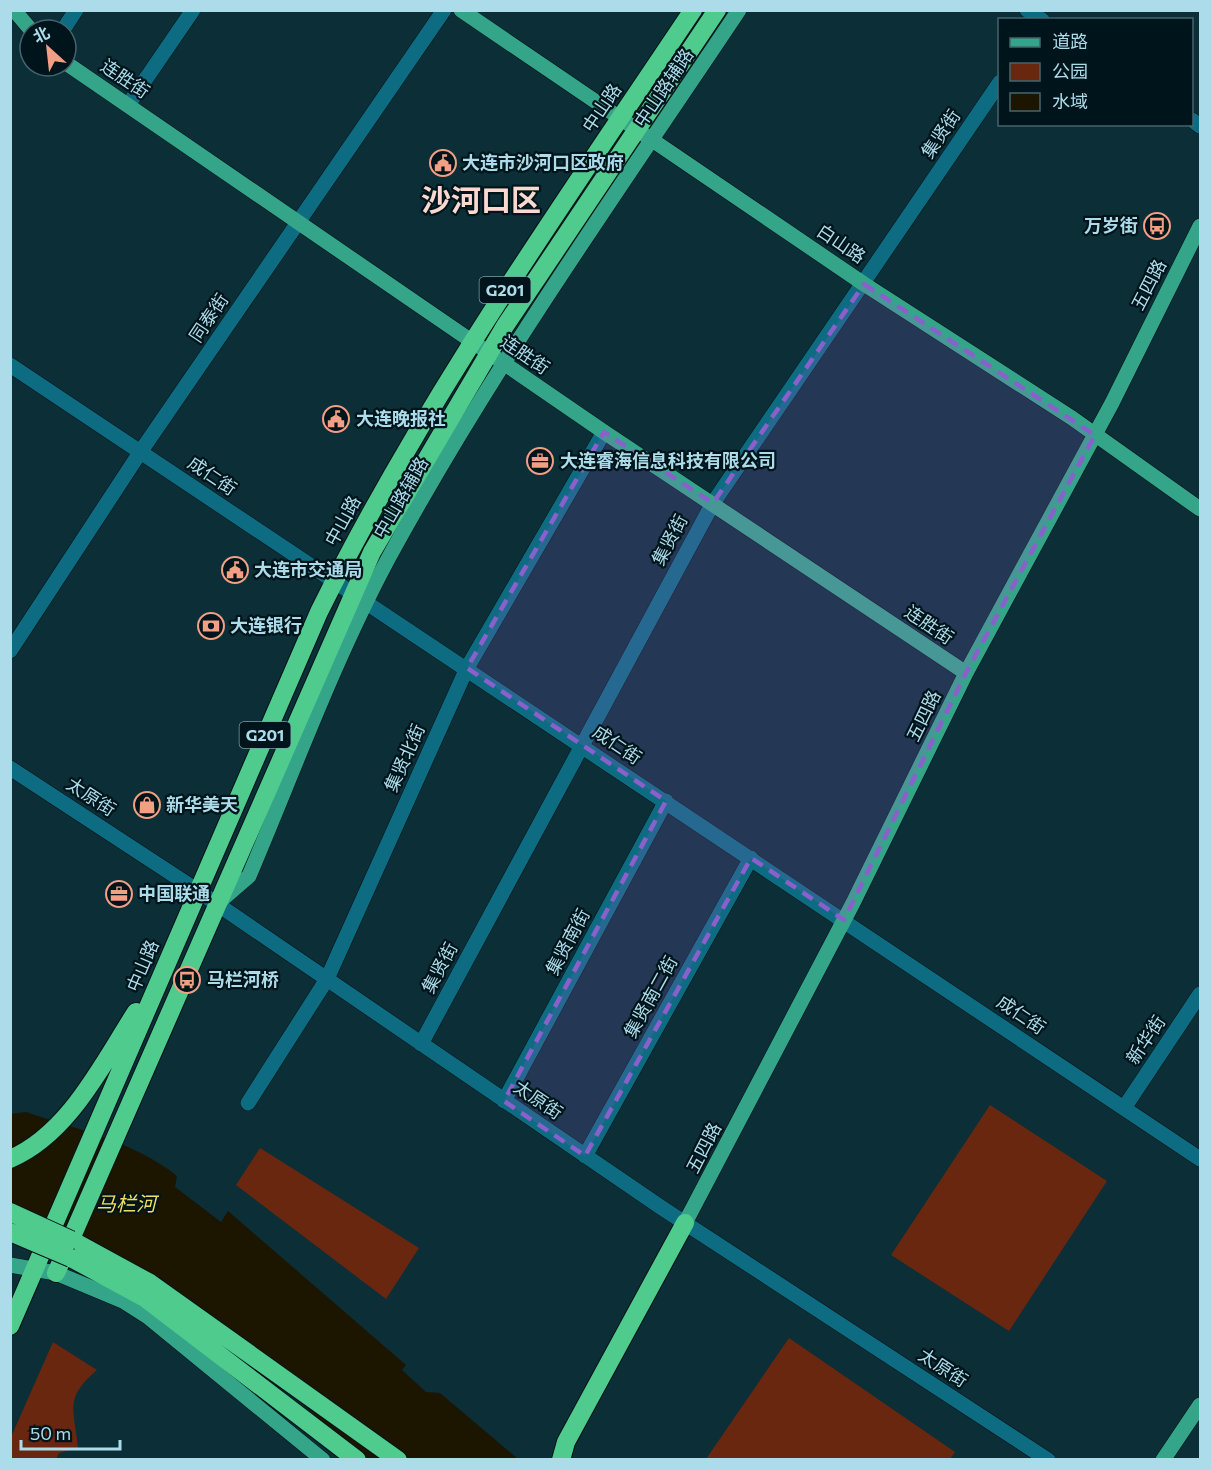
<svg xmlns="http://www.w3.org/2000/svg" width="1211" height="1470" font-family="Commissioner,'Noto Sans SC',sans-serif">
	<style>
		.green { fill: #6a270f }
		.water { fill: #1c1600 }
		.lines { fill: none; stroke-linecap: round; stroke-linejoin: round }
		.minor-casing { stroke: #061418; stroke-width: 16 }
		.major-casing { stroke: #061418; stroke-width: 16 }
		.highway-casing { stroke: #061418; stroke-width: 20 }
		.minor { stroke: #0d6c81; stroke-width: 15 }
		.major { stroke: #35a589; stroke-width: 15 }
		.highway { stroke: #50cb8e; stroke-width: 18 }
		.highway-bridge-casing { stroke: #061418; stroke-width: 20; stroke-linecap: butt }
		.highway-bridge { stroke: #50cb8e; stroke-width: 18 }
		.marked { fill: #8a60cc; fill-opacity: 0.2; stroke: #8a60cc; stroke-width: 4.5; stroke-dasharray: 12 8; stroke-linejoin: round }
		.labels { text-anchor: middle; stroke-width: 4.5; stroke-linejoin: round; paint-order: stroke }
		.shield { fill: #00151b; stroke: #78a0ac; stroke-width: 1.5 }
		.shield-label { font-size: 16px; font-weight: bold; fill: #acdbea }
		.street-label { font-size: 18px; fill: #acdbea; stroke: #00151b }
		.poi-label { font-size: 18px; font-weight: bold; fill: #acdbea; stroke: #00151b; text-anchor: start }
		.water-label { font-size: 20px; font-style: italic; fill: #f4dd60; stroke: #00151b }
		.town-label { font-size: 30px; font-weight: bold; fill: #fbd9cf; stroke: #00151b }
	</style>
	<rect width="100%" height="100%" fill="#0b2e37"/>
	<path class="green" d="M990,1105L1107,1181L1009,1331L891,1255Z
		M260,1148L419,1248L386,1299L236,1185Z
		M789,1338L955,1452L950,1459H706Z
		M53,1342L97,1370C64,1398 74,1409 78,1448L59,1453L56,1459H11V1437Z"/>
	<path class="water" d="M26,1112C76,1129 135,1142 177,1176L175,1187L221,1222L228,1211L406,1365L402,1370L426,1392L440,1393L518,1459H365L258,1365L11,1204L10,1114Z"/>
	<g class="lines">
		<defs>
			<path id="minor" d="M1027,10L1042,20
				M63,30L76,10
				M128,105L193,10
				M1192,120L1200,126
				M10,365L1200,1159
				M10,651L141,451L444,10
				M10,768L198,891L662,1208L1048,1460
				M421,1044L713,503L1000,82
				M504,1101L666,801
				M248,1103L327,979L467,668L604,432
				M1124,1108L1200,994
				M585,1156L751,858"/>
			<path id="major" d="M14,10L31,30
				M461,10L864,284L1072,418L1200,509
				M66,63L604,432L966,673
				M219,902L249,876C294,770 334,660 388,559C492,368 618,191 739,10
				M685,1223L853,903L966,673L1112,403L1200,226
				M10,1265L56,1273L123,1301L148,1317L323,1460
				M1163,1460L1200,1405"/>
			<path id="highway" d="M10,1159C69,1134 103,1063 136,1012
				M71,1240L150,1283L398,1460
				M71,1258L145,1298L357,1460
				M56,1273L372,552L505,326L717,10
				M10,1326L319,612C424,400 561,207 693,10
				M561,1460L566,1442L685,1223"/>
		</defs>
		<use href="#minor" class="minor-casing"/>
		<use href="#major" class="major-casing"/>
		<use href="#highway" class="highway-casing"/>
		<use href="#minor" class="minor"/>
		<use href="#major" class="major"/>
		<use href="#highway" class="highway"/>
		<defs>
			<path id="highway-bridge" d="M10,1212L71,1240
				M10,1232L71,1258"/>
		</defs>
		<use href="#highway-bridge" class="highway-bridge-casing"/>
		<use href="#highway-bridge" class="highway-bridge"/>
	</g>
	<path class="marked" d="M864,284L1095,435L966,673L844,920L751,858L585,1156L504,1101L666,801L467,668L604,432L713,503Z"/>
	<defs>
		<symbol id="civic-ring" viewBox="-11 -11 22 22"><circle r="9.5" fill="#00151b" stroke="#f39f84" stroke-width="1.5"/><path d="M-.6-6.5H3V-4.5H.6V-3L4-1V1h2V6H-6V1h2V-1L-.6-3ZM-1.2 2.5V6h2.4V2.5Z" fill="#f39f84"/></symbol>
		<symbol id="bus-ring" viewBox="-11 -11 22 22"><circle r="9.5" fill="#00151b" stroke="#f39f84" stroke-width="1.5"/><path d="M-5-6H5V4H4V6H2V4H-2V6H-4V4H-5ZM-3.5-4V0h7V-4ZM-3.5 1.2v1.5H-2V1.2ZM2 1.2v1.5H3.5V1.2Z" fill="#f39f84"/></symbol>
		<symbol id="office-ring" viewBox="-11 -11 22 22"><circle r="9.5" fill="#00151b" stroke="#f39f84" stroke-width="1.5"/><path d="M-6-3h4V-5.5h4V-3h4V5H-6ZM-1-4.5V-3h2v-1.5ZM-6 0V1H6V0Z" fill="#f39f84"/></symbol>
		<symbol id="bank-ring" viewBox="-11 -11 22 22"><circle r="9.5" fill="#00151b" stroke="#f39f84" stroke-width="1.5"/><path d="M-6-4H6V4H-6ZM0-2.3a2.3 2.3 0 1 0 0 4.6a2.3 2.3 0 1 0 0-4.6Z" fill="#f39f84"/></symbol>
		<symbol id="shop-ring" viewBox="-11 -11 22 22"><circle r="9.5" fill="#00151b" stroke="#f39f84" stroke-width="1.5"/><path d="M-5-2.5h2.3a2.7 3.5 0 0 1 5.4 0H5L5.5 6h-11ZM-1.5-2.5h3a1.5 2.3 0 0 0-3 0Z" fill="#f39f84"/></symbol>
	</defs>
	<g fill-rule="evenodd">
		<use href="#civic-ring" x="428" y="148" width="30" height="30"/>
		<use href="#bus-ring" x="1142" y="211" width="30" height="30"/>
		<use href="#civic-ring" x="321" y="404" width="30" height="30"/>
		<use href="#office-ring" x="525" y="446" width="30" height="30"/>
		<use href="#civic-ring" x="220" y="555" width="30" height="30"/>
		<use href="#bank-ring" x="196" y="611" width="30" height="30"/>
		<use href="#shop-ring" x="132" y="790" width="30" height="30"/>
		<use href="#office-ring" x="104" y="879" width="30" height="30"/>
		<use href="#bus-ring" x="172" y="965" width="30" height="30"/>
	</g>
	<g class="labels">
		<g class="shield">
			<rect x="479.5" y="277" width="51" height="26" rx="4.5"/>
			<rect x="239.5" y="722" width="51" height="26" rx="4.5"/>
		</g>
		<g class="shield-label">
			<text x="505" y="296">G201</text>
			<text x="265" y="741">G201</text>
		</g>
		<g class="street-label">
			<text transform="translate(125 79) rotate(34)" y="6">连胜街</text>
			<text transform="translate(664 88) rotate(-56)" y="6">中山路辅路</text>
			<text transform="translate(602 108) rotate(-56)" y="6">中山路</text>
			<text transform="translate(941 134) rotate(-56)" y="6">集贤街</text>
			<text transform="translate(841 244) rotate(34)" y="6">白山路</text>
			<text transform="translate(1149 285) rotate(-63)" y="6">五四路</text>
			<text transform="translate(209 318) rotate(-56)" y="6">同泰街</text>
			<text transform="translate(525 355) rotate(34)" y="6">连胜街</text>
			<text transform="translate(212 476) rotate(34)" y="6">成仁街</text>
			<text transform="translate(401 498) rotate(-60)" y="6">中山路辅路</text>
			<text transform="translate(343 521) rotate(-61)" y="6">中山路</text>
			<text transform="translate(670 540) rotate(-62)" y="6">集贤街</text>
			<text transform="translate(929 625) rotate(34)" y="6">连胜街</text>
			<text transform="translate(924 716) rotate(-64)" y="6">五四路</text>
			<text transform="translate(617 745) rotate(34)" y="6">成仁街</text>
			<text transform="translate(405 758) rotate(-66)" y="6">集贤北街</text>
			<text transform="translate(91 797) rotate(33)" y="6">太原街</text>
			<text transform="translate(568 942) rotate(-62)" y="6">集贤南街</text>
			<text transform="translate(143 966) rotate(-67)" y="6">中山路</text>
			<text transform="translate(440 968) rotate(-62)" y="6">集贤街</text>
			<text transform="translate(651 997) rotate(-61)" y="6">集贤南二街</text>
			<text transform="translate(1021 1015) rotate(34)" y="6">成仁街</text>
			<text transform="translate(1146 1040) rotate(-56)" y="6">新华街</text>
			<text transform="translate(538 1100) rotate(34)" y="6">太原街</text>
			<text transform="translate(704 1148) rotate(-63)" y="6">五四路</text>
			<text transform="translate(943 1368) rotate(33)" y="6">太原街</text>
		</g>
		<g class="poi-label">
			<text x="462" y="169">大连市沙河口区政府</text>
			<text x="1138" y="232" text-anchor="end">万岁街</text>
			<text x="356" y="425">大连晚报社</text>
			<text x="560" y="467">大连睿海信息科技有限公司</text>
			<text x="254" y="576">大连市交通局</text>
			<text x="230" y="632">大连银行</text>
			<text x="166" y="811">新华美天</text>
			<text x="138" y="900">中国联通</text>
			<text x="207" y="986">马栏河桥</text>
		</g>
		<g class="water-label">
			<text x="126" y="1211">马栏河</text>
		</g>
		<g class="town-label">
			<text x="481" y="211">沙河口区</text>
		</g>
	</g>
	<rect width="1211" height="1470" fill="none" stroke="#acdbea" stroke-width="24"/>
	<rect x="998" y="18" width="195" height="108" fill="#00151b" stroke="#45646e" stroke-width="1.5"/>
	<rect x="1010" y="38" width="30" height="9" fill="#35a589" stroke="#45646e" stroke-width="1.5"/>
	<text x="1052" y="48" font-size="18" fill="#acdbea">道路</text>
	<rect x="1010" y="63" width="30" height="18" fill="#6a270f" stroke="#45646e" stroke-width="1.5"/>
	<text x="1052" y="78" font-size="18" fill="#acdbea">公园</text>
	<rect x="1010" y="93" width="30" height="18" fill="#1c1600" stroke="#45646e" stroke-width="1.5"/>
	<text x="1052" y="108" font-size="18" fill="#acdbea">水域</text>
	<g transform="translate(48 48) rotate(333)"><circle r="28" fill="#00151b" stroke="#45646e" stroke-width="1.5"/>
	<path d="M0-4.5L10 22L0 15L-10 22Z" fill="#f39f84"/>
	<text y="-9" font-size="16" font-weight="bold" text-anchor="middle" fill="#acdbea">北</text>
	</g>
	<path d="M21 1440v9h99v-9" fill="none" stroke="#acdbea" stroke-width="3"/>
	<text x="30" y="1440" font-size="18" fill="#acdbea" stroke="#00151b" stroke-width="4.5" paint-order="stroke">50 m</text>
</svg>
